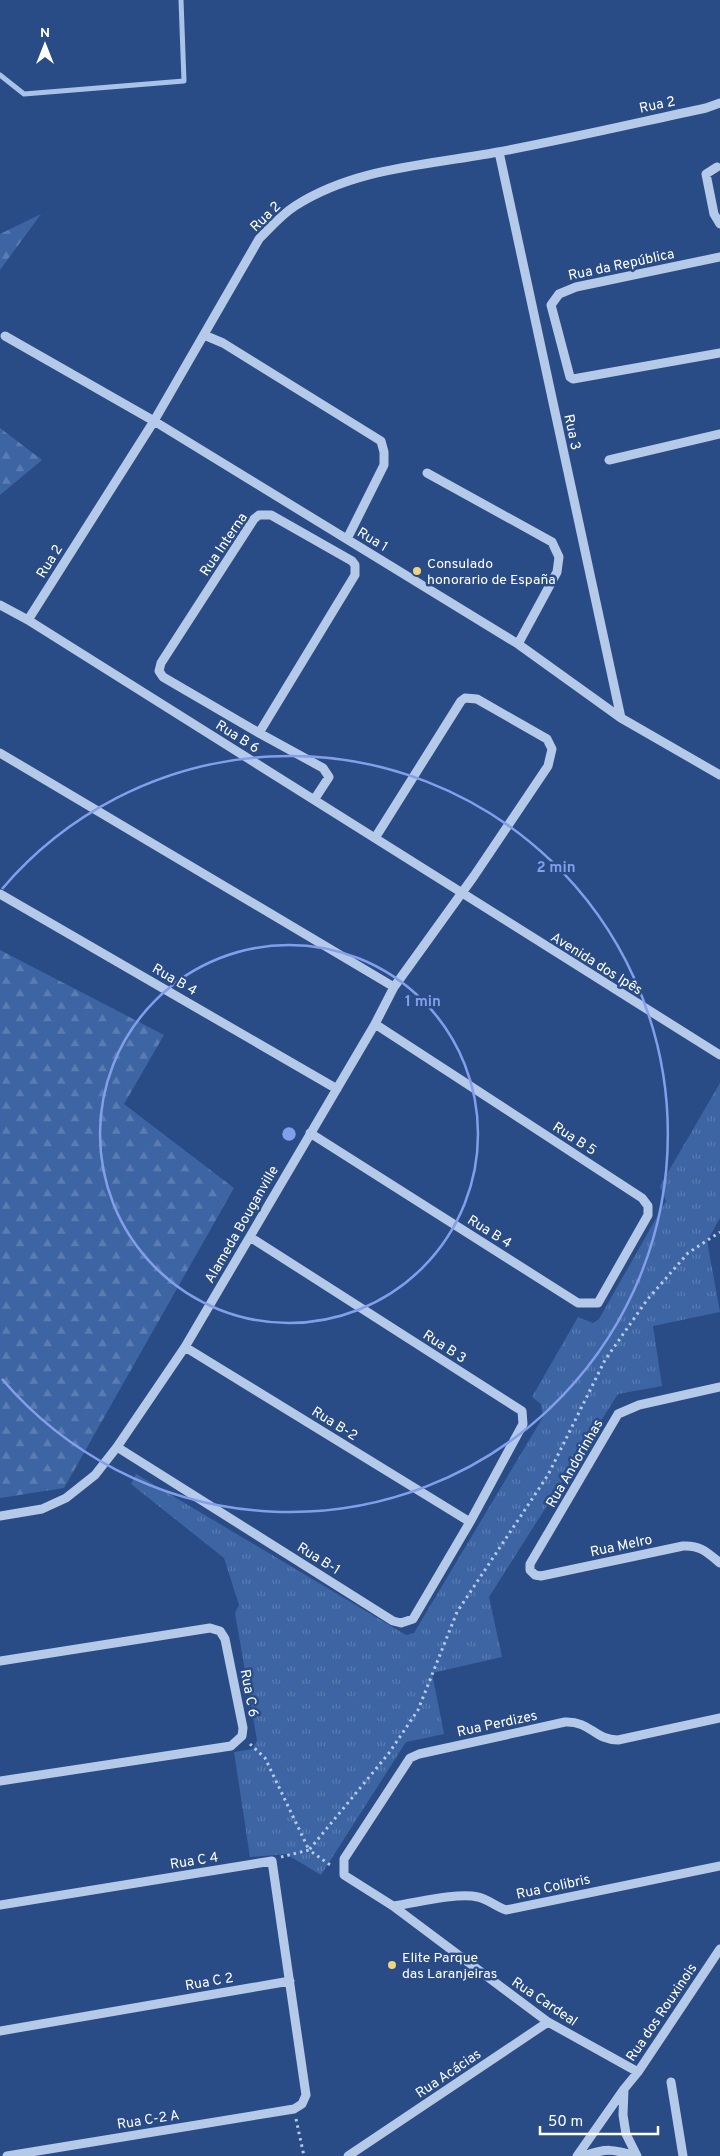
<svg xmlns="http://www.w3.org/2000/svg" width="720" height="2156" font-family="Overpass,sans-serif">
	<style>
		.grass { fill: url(#grass-tufts) }
		.forest { fill: url(#forest-firs) }
		.lines { fill: none; stroke-linecap: round; stroke-linejoin: round }
		.stream { stroke: #a9c3e8; stroke-width: 5 }
		.path { stroke: #b5c9e8; stroke-width: 3; stroke-dasharray: 2.5 4; stroke-linecap: butt }
		.minor { stroke: #b5c9e8; stroke-width: 9 }
		.ring { fill: none; stroke: #839eea; stroke-width: 2.5 }
		.poi-dot { fill: #efd47b; stroke: #294c87; stroke-width: 2 }
		.labels { text-anchor: middle; stroke-width: 5; stroke-linejoin: round; paint-order: stroke }
		.street-label { font-size: 14px; fill: #fff; stroke: #294c87 }
		.poi-label { font-size: 14px; fill: #fff; stroke: #294c87; text-anchor: start }
		.centre { fill: #839eea; stroke: #294c87; stroke-width: 2.5 }
		.ring-label { font-size: 15px; text-anchor: middle; font-weight: bold; fill: #839eea; stroke: #294c87; stroke-width: 5; stroke-linejoin: round; paint-order: stroke }
	</style>
	<defs>
		<pattern id="grass-tufts" width="24" height="20" patternUnits="userSpaceOnUse" patternTransform="scale(1.25)"><rect width="24" height="20" fill="#3d65a3"/><path d="M3 7l-1-3M5 7V3M7 7l1-3M15 17l-1-3M17 17v-4M19 17l1-3" fill="none" stroke="#5a7cb1"/></pattern>
		<pattern id="forest-firs" width="22" height="20" patternUnits="userSpaceOnUse" patternTransform="scale(1.25)"><rect width="22" height="20" fill="#3d65a3"/><path d="M5 1l3.5 6h-7zM16 11l3.5 6h-7z" fill="#5a7cb1"/></pattern>
	</defs>
	<rect width="100%" height="100%" fill="#294c87"/>
	<path class="grass" d="M720,1083V1218L707,1241L720,1312L653,1326L662,1386L618,1394L489,1597L502,1657L432,1673L444,1734L406,1742L321,1875L286,1854L250,1857L234,1752L253,1749L257,1740L235,1613L239,1605L224,1558L131,1484L136,1474L406,1635L414,1633L543,1417L541,1404L532,1397L578,1317L593,1323L599,1319L666,1201L660,1186Z"/>
	<path class="forest" d="M41,214L0,270V234Z
		M0,428L42,460L0,495Z
		M0,950L164,1035L124,1104L234,1188L64,1488L0,1498Z"/>
	<g class="lines">
		<path class="stream" d="M0,75L24,94L184,81L181,0"/>
		<path class="path" d="M250,1744L265,1758L309,1850L389,1753L418,1710L457,1612L548,1475L605,1360L647,1300L688,1253L720,1232
			M281,1857L309,1850L333,1867
			M296,2119L304,2156"/>
		<path class="minor" d="M499,152L621,718
			M717,167L706,174L714,214L720,224
			M720,257L576,287L559,294L551,305L570,377L573,379L720,353
			M204,335L223,343L381,441L384,452V465L347,539
			M5,336L154,421L518,644L621,718L720,775
			M609,460L720,434
			M427,473L552,542L559,557L557,572L518,644
			M0,605L28,620L720,1055
			M28,620L154,421L259,239C271,227 281,215 295,206C355,167 430,165 498,152C568,139 636,123 706,108L720,103
			M259,733L355,575V565L352,561L271,515H259L254,519L161,663L159,671L163,677L259,733L323,768L329,777L314,800
			M0,753L394,987
			M0,894L337,1089
			M310,1133L578,1303H598L648,1215V1206L642,1198L375,1024
			M185,1347L470,1522
			M720,1387L639,1405L618,1414L530,1564V1570L535,1575L541,1576L683,1546C700,1545 707,1552 720,1563
			M117,1447L393,1621L401,1623L413,1619L470,1522L523,1424L522,1411L250,1237
			M0,1516L42,1509L66,1498L95,1475L117,1447L185,1347L375,1024L394,987L474,876L548,766L552,749L547,739L477,699L465,698L461,701L375,838
			M0,1661L210,1628L220,1631L225,1639L243,1728L242,1736L231,1746L0,1781
			M0,1905L272,1861L306,2095L302,2104L294,2109L7,2156
			M393,1906C416,1903 457,1892 478,1897C488,1899 496,1907 506,1910L720,1866
			M0,2031L290,1981
			M638,2072L548,2022L393,1906L344,1875V1859L410,1758L419,1754L565,1722C591,1721 594,1740 618,1740L720,1718
			M671,2082L683,2156
			M624,2089L623,2115L626,2134L637,2156
			M348,2156L548,2022
			M577,2156L624,2089L638,2072L720,1949
			M584,2156C606,2148 613,2149 636,2156"/>
	</g>
	<g class="ring">
		<circle cx="289" cy="1134" r="189"/>
		<path d="M2 889A378 378 0 1 1 2 1379"/>
	</g>
	<g class="poi-dot">
		<circle cx="417" cy="571" r="5"/>
		<circle cx="392" cy="1965" r="5"/>
	</g>
	<g class="labels">
		<g class="street-label">
			<text transform="translate(657 104) rotate(-12)" y="5">Rua 2</text>
			<text transform="translate(265 216) rotate(-44)" y="5">Rua 2</text>
			<text transform="translate(621 264) rotate(-12)" y="5">Rua da República</text>
			<text transform="translate(573 432) rotate(78)" y="5">Rua 3</text>
			<text transform="translate(373 539) rotate(31)" y="5">Rua 1</text>
			<text transform="translate(223 544) rotate(-56)" y="5">Rua Interna</text>
			<text transform="translate(49 561) rotate(-58)" y="5">Rua 2</text>
			<text transform="translate(238 736) rotate(32)" y="5">Rua B 6</text>
			<text transform="translate(597 963) rotate(32)" y="5">Avenida dos Ipês</text>
			<text transform="translate(175 979) rotate(30)" y="5">Rua B 4</text>
			<text transform="translate(575 1138) rotate(33)" y="5">Rua B 5</text>
			<text transform="translate(241 1224) rotate(-60)" y="5">Alameda Bouganville</text>
			<text transform="translate(490 1231) rotate(32)" y="5">Rua B 4</text>
			<text transform="translate(445 1346) rotate(33)" y="5">Rua B 3</text>
			<text transform="translate(335 1423) rotate(32)" y="5">Rua B-2</text>
			<text transform="translate(574 1463) rotate(-60)" y="5">Rua Andorinhas</text>
			<text transform="translate(621 1545) rotate(-12)" y="5">Rua Melro</text>
			<text transform="translate(319 1558) rotate(32)" y="5">Rua B-1</text>
			<text transform="translate(250 1693) rotate(79)" y="5">Rua C 6</text>
			<text transform="translate(497 1723) rotate(-12)" y="5">Rua Perdizes</text>
			<text transform="translate(194 1860) rotate(-9)" y="5">Rua C 4</text>
			<text transform="translate(553 1886) rotate(-12)" y="5">Rua Colibris</text>
			<text transform="translate(209 1981) rotate(-10)" y="5">Rua C 2</text>
			<text transform="translate(545 2001) rotate(34)" y="5">Rua Cardeal</text>
			<text transform="translate(661 2012) rotate(-56)" y="5">Rua dos Rouxinois</text>
			<text transform="translate(448 2073) rotate(-34)" y="5">Rua Acácias</text>
			<text transform="translate(148 2119) rotate(-9)" y="5">Rua C-2 A</text>
		</g>
		<g class="poi-label">
			<text x="427" y="568">Consulado<tspan x="427" dy="16">honorario de España</tspan></text>
			<text x="402" y="1962">Elite Parque<tspan x="402" dy="16">das Laranjeiras</tspan></text>
		</g>
	</g>
	<circle cx="289" cy="1134" r="8" class="centre"/>
	<g class="ring-label">
		<text x="556" y="872">2 min</text>
		<text x="423" y="1006">1 min</text>
	</g>
	<g transform="translate(45 45)" stroke="#294c87" stroke-width="4" paint-order="stroke">
	<path d="M0-4L9 19L0 12L-9 19Z" fill="#ffffff"/>
	<text y="-8" font-size="14" font-weight="bold" text-anchor="middle" fill="#ffffff">N</text>
	</g>
	<path d="M540 2126v8h118v-8" fill="none" stroke="#ffffff" stroke-width="2.5"/>
	<text x="548" y="2126" font-size="15" fill="#ffffff" stroke="#294c87" stroke-width="4" paint-order="stroke">50 m</text>
</svg>
